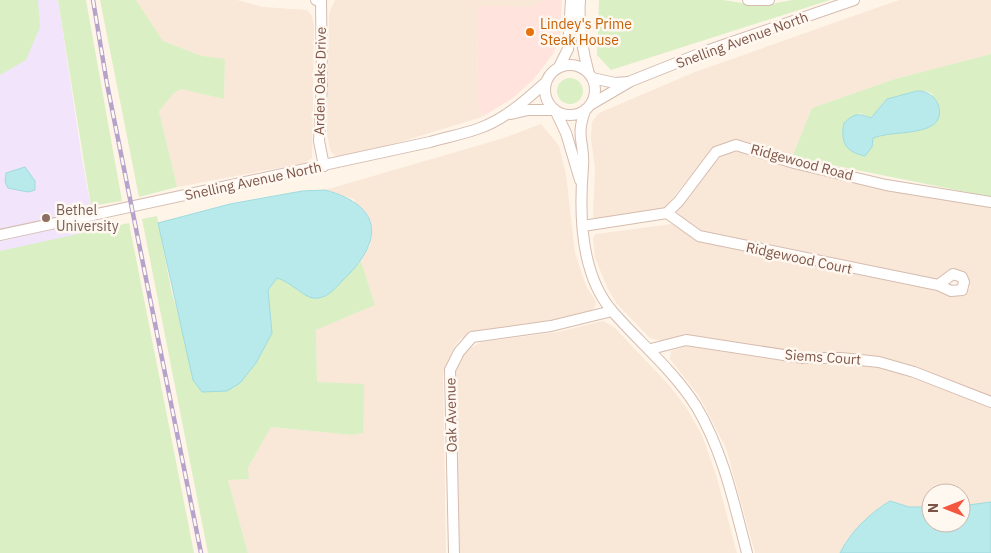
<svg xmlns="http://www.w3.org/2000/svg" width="991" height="553" font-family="'IBM Plex Sans',sans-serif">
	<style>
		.residential { fill: #f9e7d8 }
		.commercial { fill: #ffe3dc }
		.education { fill: #f1e4fb }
		.green { fill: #daefc4; fill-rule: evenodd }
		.water { fill: #b9eaeb; stroke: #9edbdf }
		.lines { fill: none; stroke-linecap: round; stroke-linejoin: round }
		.minor-casing { stroke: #d5bcaf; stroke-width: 12 }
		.minor { stroke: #fff; stroke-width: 10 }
		.rail-casing { stroke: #b5a3cb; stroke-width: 4.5 }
		.rail { stroke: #fff8f1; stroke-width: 2.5; stroke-dasharray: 8; stroke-linecap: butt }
		.food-dot { fill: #e8710a; stroke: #fff8f1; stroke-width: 2 }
		.education-dot { fill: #8d6e63; stroke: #fff8f1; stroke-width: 2 }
		.labels { text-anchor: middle; stroke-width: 5; stroke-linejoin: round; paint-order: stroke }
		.food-label { font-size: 14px; fill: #c56008; stroke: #fff8f1; text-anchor: start }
		.street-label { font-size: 14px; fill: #7d5548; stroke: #fff8f1 }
		.education-label { font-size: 14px; fill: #785e54; stroke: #fff8f1; text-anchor: start }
	</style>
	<rect width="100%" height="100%" fill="#fff4e8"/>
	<path class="residential" d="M136,0H237L263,7L307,10L312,16L314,25L312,158L305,163L177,187L159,111L174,93L181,89L224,99L225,60L202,56L163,41Z
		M335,0H545L532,7H477L478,105L482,117L387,146L339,156H335L330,150L327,134L329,13Z
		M899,0H991V54L895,79L812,108L792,157L748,143L737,141L725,143L708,154L662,211L597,220L593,217L595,168L591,138L592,122L599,113L695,72Z
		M541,124L559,146L566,174L575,253L586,286L596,302L595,307L589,312L555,321L475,333L460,339L454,347L443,374L446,553H248L228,480L249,479L248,468L271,427L352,435L363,433L317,382L316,330L375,305L361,261L371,244L354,199L325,190L504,138Z
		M735,151L787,166L840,178L991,207V397L910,366L868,355L850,353H799L685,335L662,341L650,338L617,304L609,291L595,258L593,238L596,234L672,224L706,243L787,258L906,285L935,289L954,296L967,293L970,288L968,276L961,272L938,280L701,233L677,214V210L713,163L724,154Z
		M603,321L614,327L668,384L686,407L702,435L716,475L737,553H457L454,372L463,352L482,342L558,332Z
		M686,346L783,361L834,362L885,368L991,407V502L961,506V493H931V507H909L890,501L880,507L847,539L840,553H755L726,448L699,396L670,359L671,351Z"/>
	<path class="commercial" d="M545,0H562L560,39L553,54L534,79L513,98L482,117L478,105L477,6L532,7Z"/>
	<path class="education" d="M0,0H58L81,153L126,402L0,424Z"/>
	<path class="green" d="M0,0H38L40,27L26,60L0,75Z
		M58,0H86L122,201L91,206Z
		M100,0H136L163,41L202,56L225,59L224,99L181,89L174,93L159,111L177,187L139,197Z
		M599,0H723L761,6L792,0H830L611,70L597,55Z
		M991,54V197L792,157L812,108L895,79ZM917,91H925L933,94L906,132H894L873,138L865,156C847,152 844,147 843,128L859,113L871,118L887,99Z
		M557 91a13 13 0 1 1 26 0a13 13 0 1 1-26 0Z
		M157,216L171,289L183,333H272L268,290L277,278L289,281L321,298L332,291L361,261L375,305L316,330L317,382L364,384L363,433L352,435L271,427L248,468L249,479L228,480L248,553H208L142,219Z
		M129,223L194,553H0V251Z"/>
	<path class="water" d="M917,91C937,90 947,115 933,125C917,135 892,131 873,138L872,147L865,156C846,152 840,143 844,123C855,113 858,113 871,118L887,99Z
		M25,167L35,181V190L28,192L8,188L5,182L6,173Z
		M325,190C385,206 383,243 342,281C335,289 325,300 313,298C304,297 291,282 277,278L268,290L272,333L256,363L240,383L227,391L202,392L193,380L158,223L230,204L302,191Z
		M890,501L909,507H931V523H961V506L991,502V553H840C850,532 870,513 890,501Z"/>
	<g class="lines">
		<defs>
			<path id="minor" d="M316,0H321L322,83L319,141L324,166
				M580,0C578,26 582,49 589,74
				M748,0H769
				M545 90a25 25 0 1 1 50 0a25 25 0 1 1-50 0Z
				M559,67L568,49L571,0
				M592,78L615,83L628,82
				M590,105L631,81L709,50L854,0
				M585,111C575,138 585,142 583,167C579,214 580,275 613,312C641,344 673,370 696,406C723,451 734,503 747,553
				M556,112L566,133L580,180
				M511,114L528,110H553
				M667,213L699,236L938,285L951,291L962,290L964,282L962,277L953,274L938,285
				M583,226L667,213L679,201L716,152L736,145L794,163L886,185L991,202
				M0,235L430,142C447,137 464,134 480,128C505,119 526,100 545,83
				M651,349L686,340L803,358H841L879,362L914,372L991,402
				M454,553L450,370L459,352L472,337L551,326L612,311"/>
		</defs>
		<use href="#minor" class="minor-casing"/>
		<use href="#minor" class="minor"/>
		<defs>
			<path id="rail" d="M93,0L107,84L201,553"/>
		</defs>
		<use href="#rail" class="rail-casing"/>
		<use href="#rail" class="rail"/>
	</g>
	<circle class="food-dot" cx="530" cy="32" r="5"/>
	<circle class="education-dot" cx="46" cy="218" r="5"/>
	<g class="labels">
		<g class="food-label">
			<text x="540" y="29">Lindey's Prime<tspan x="540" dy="16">Steak House</tspan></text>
		</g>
		<g class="street-label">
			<text transform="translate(742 40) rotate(-20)" y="5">Snelling Avenue North</text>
			<text transform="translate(320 81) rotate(-89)" y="5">Arden Oaks Drive</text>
			<text transform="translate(802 162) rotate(15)" y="5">Ridgewood Road</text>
			<text transform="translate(253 181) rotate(-12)" y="5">Snelling Avenue North</text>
			<text transform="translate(799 258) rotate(12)" y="5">Ridgewood Court</text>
			<text transform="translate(823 357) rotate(4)" y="5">Siems Court</text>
			<text transform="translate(451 415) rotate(-91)" y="5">Oak Avenue</text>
		</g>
		<g class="education-label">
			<text x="56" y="215">Bethel<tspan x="56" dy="16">University</tspan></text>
		</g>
	</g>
	<g transform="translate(946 508) rotate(270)"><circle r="24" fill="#fff8f1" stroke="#cbb7ad"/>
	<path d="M0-4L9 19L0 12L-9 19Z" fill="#f55640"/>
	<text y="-8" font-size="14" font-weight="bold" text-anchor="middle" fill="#7d5548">N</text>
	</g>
</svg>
